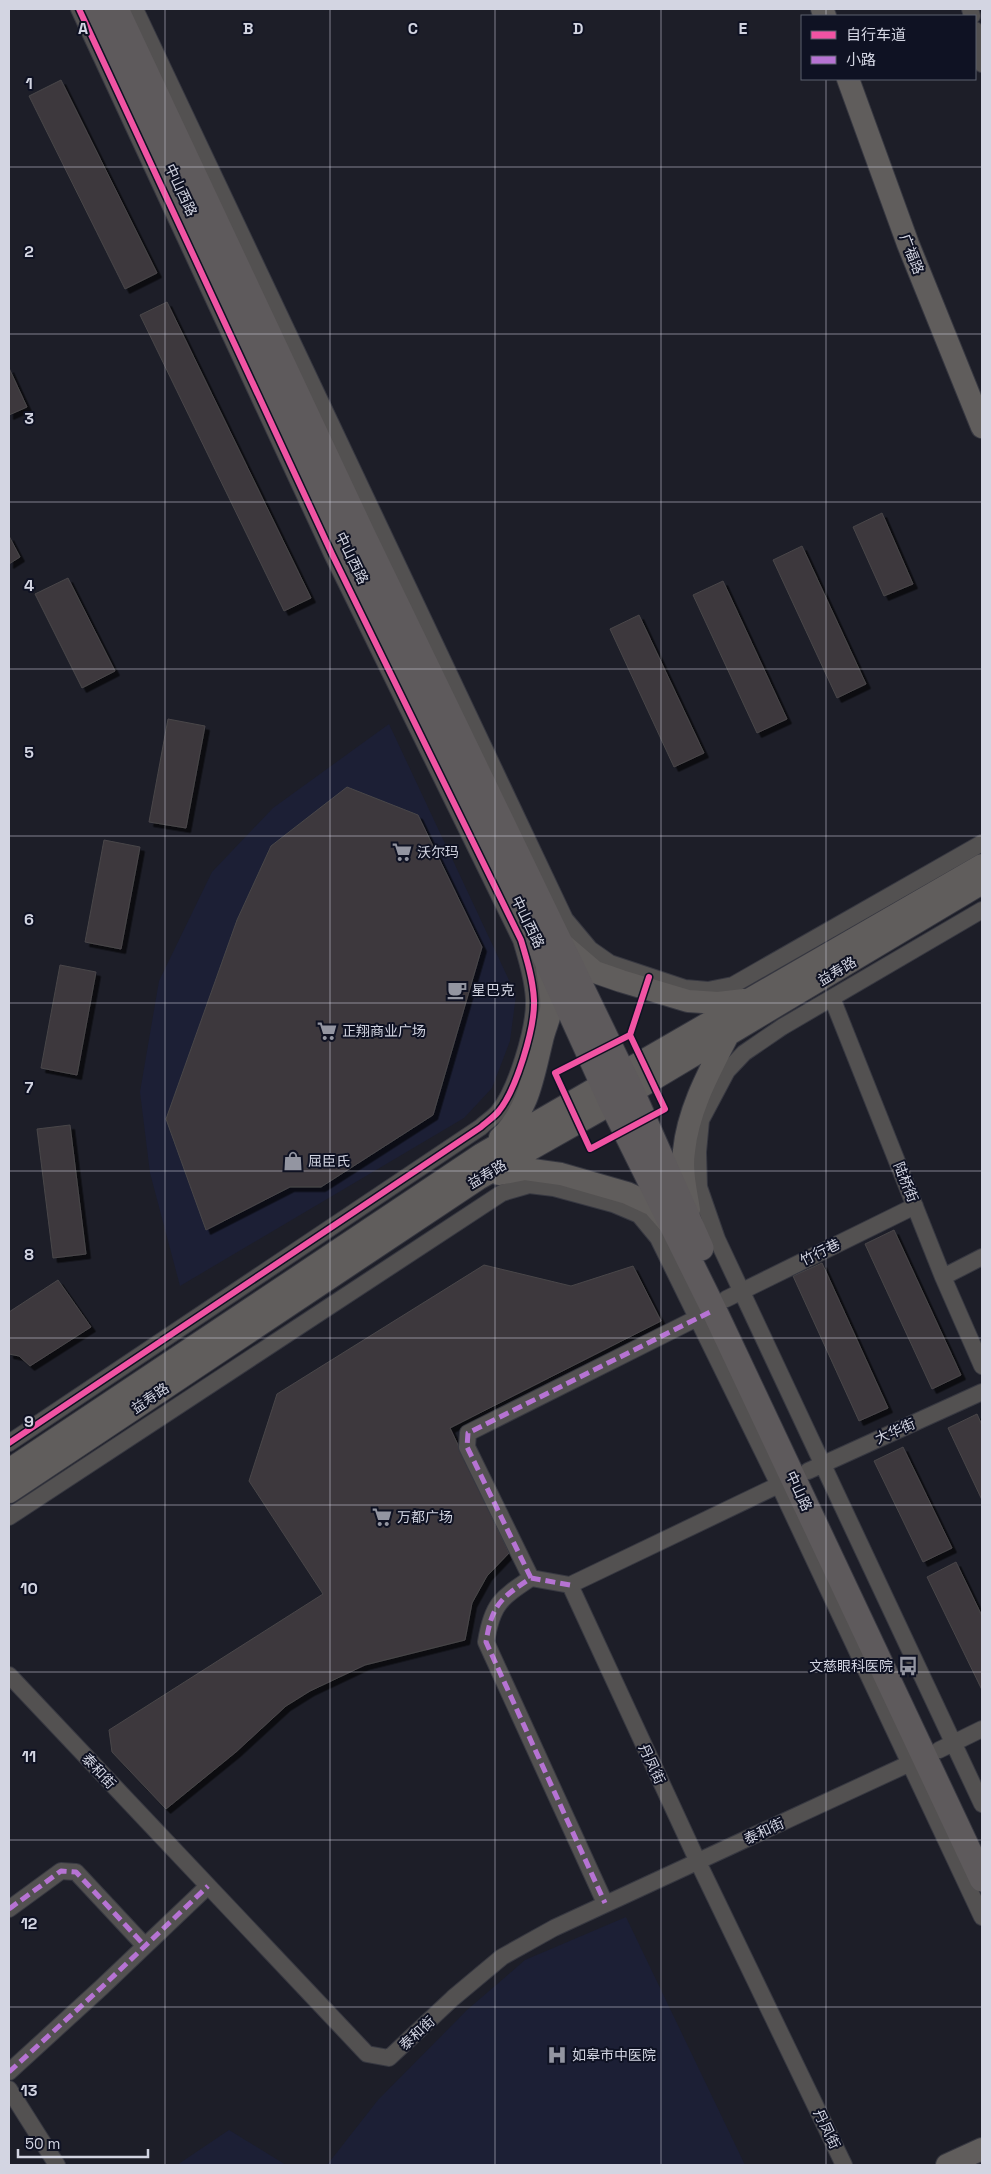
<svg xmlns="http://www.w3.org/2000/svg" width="991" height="2174" font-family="'Space Grotesk','Noto Sans SC',sans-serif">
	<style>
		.built { fill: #1c1f35 }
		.building { fill: #3d393d; stroke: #494649; filter: url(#shadow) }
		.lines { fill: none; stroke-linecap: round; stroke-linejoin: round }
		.street-casing { stroke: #373841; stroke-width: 18 }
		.secondary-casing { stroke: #373841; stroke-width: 24 }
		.primary-casing { stroke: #373841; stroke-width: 27 }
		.street { stroke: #535151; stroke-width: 16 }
		.secondary { stroke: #605d5c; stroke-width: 22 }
		.primary { stroke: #5e5a5c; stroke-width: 25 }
		.quiet { stroke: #b673d3; stroke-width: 5; stroke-dasharray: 10 5; stroke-linecap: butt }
		.cycleway-casing { stroke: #0f1223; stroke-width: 9 }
		.cycleway { stroke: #f153a3; stroke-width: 6 }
		.grid { fill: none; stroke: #d3d5e2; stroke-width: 1; stroke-opacity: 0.55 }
		.labels { text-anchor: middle; stroke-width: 4; stroke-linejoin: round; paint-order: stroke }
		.street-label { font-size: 14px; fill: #d3d5e2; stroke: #0f1223 }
		.poi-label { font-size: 14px; fill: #d3d5e2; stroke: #0f1223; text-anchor: start }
		.grid-label { font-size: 16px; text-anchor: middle; font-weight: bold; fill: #d3d5e2; stroke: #0f1223; stroke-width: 4; stroke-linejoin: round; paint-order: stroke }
	</style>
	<defs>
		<filter id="shadow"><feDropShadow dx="4.5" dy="4.5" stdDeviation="0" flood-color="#0009"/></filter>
	</defs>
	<rect width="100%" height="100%" fill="#1d1e28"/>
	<path class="built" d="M389,724L516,995L510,1041L492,1088L464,1118L180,1286L150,1173L140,1092L159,981L212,872L273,808Z
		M626,1917L745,2165H327L378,2100L467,2010L525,1960Z
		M229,2130L286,2165H177Z"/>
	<path class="building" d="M61,80L157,273L125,289L29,96Z
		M167,302L311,598L284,611L140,315Z
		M9,368L27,407L9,415Z
		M882,513L913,584L884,596L853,527Z
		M9,536L20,557L9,564Z
		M802,546L866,684L837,698L773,560Z
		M68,578L115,671L82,688L35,594Z
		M723,581L787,719L757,733L693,595Z
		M639,615L704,753L674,767L610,629Z
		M168,719L205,726L186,828L149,822Z
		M347,787L418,815L482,947L433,1115L321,1187H290L206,1230L166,1119L237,920L271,846Z
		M104,840L140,847L121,949L85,942Z
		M60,965L96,972L77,1075L41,1068Z
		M70,1125L86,1254L53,1258L37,1129Z
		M894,1230L961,1375L932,1389L865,1244Z
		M822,1263L888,1408L859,1421L793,1276Z
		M484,1265L571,1286L633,1266L661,1321L450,1428L509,1553L487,1576L472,1603L465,1640L365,1665L310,1691L286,1706L236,1752L166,1809L112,1752L109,1730L323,1594L249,1481L277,1394Z
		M58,1280L91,1327L30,1366L19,1356L9,1354V1312Z
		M977,1414L982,1425V1500L948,1428Z
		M903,1447L952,1548L923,1562L874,1461Z
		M956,1562L982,1616V1690L927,1577Z"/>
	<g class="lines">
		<defs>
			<path id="street" d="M135,9L565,919L590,949L610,963L685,988L708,990L733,985L982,843
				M970,9L972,16
				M975,30L982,64
				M982,910L782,1027L744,1053L727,1071L701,1120L698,1152L699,1187L717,1239L982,1804
				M832,998L943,1277L982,1366
				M943,1277L982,1257
				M726,1299L915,1206
				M9,1443L481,1127C486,1122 493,1118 498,1112C516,1091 535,1028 534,1000C533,980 527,960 521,940L332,554L79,9
				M808,1471L982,1392
				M789,1480L570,1585L698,1862L844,2165
				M9,1517L502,1193L529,1185L554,1188L613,1204L639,1215L658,1238L779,1485L982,1917
				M531,1578L467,1447L468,1433L707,1313
				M570,1585L531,1578C501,1598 492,1604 486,1642L605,1903
				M9,1675L367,2054L389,2058L453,1998L502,1957L554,1928L919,1759
				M939,1750L982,1729
				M9,1909L61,1871L76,1872L145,1946
				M9,2072L102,1987L208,1886
				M9,2089L57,2165"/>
			<path id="secondary" d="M822,9L825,16
				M848,79L908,244L982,427
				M560,942L595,972L621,981L688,1001L718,1003L744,1000
				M500,1138C529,1110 533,1076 542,1040C544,1030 549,1020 551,1010C553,997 548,980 547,967
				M499,1174L525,1169L561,1174L627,1193L653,1205L668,1222
				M689,1210C686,1191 681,1170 684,1151C688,1110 709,1072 728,1035
				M9,1470L482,1154L982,865
				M9,1492L478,1179L632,1092L982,883
				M947,2165L982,2149"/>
			<path id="primary" d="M97,9L345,545L546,959L612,1104L714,1310L982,1879
				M116,9L362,533L632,1092L701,1248"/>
		</defs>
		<use href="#street" class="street-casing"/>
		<use href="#secondary" class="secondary-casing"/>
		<use href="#primary" class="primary-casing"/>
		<use href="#street" class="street"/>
		<use href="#secondary" class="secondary"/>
		<use href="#primary" class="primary"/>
		<path class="quiet" d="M531,1578L467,1447L468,1433L714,1310
			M570,1585L531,1578C501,1598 492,1604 486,1642L605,1903
			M9,1909L61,1871L76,1872L145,1946
			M9,2072L102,1987L208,1886"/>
		<defs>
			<path id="cycleway" d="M630,1035L555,1073L590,1149L665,1109L630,1035L649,977
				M9,1443L481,1127C486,1122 493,1118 498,1112C516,1091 535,1028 534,1000C533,980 527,960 521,940L332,554L79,9"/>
		</defs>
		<use href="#cycleway" class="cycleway-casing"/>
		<use href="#cycleway" class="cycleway"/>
	</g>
	<path class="grid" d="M165,9V2165M330,9V2165M495,9V2165M661,9V2165M826,9V16M826,79V2165M9,167H982M9,334H982M9,502H982M9,669H982M9,836H982M9,1003H982M9,1171H982M9,1338H982M9,1505H982M9,1672H982M9,1840H982M9,2007H982"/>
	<defs>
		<symbol id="supermarket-bare" viewBox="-9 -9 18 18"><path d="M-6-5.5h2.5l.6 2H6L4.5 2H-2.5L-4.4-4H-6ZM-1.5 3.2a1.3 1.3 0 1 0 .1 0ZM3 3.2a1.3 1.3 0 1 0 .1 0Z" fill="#9395a1" stroke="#0f1223" stroke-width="2.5" paint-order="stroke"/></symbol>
		<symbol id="cafe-bare" viewBox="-9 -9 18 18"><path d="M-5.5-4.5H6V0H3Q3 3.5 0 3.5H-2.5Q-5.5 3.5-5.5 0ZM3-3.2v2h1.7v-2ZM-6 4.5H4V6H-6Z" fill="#9395a1" stroke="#0f1223" stroke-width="2.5" paint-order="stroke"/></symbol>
		<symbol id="shop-bare" viewBox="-9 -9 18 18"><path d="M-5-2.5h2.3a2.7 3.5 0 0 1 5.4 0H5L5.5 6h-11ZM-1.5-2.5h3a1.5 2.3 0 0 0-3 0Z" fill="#9395a1" stroke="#0f1223" stroke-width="2.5" paint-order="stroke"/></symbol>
		<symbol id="bus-bare" viewBox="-9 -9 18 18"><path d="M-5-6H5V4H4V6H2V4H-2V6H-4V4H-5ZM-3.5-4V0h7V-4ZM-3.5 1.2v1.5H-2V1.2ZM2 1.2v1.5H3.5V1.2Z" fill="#9395a1" stroke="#0f1223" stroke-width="2.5" paint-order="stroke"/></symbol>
		<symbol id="hospital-bare" viewBox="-9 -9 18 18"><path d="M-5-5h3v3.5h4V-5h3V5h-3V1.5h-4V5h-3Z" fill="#9395a1" stroke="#0f1223" stroke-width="2.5" paint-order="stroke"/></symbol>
	</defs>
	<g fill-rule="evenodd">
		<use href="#supermarket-bare" x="388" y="838" width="28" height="28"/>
		<use href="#cafe-bare" x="443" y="976" width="28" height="28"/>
		<use href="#supermarket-bare" x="313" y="1017" width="28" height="28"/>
		<use href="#shop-bare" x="279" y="1147" width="28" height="28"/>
		<use href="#supermarket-bare" x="368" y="1503" width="28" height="28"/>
		<use href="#bus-bare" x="894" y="1652" width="28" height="28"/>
		<use href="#hospital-bare" x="543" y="2041" width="28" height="28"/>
	</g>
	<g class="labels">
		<g class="street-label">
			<text transform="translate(181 190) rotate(65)" y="5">中山西路</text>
			<text transform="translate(912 254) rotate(69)" y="5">广福路</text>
			<text transform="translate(352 558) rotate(64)" y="5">中山西路</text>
			<text transform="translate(528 922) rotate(64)" y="5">中山西路</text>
			<text transform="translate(837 971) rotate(-31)" y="5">益寿路</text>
			<text transform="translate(487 1174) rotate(-31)" y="5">益寿路</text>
			<text transform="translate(906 1182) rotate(68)" y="5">陆桥街</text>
			<text transform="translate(820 1252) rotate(-26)" y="5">竹行巷</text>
			<text transform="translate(150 1398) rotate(-34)" y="5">益寿路</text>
			<text transform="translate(895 1431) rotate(-24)" y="5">大华街</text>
			<text transform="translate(799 1491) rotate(65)" y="5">中山路</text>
			<text transform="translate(652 1764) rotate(65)" y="5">丹凤街</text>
			<text transform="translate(99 1771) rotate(47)" y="5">泰和街</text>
			<text transform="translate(764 1831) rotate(-25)" y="5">泰和街</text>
			<text transform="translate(417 2033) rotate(-43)" y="5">泰和街</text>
			<text transform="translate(827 2129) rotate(64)" y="5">丹凤街</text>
		</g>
		<g class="poi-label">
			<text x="417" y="857">沃尔玛</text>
			<text x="472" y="995">星巴克</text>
			<text x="342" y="1036">正翔商业广场</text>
			<text x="308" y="1166">屈臣氏</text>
			<text x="397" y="1522">万都广场</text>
			<text x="893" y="1671" text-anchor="end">文慈眼科医院</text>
			<text x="572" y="2060">如皋市中医院</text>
		</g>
	</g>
	<g class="grid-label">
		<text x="83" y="34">A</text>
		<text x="248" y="34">B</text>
		<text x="413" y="34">C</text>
		<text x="578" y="34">D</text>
		<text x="743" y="34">E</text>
		<text x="29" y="89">1</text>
		<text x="29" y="257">2</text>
		<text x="29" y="424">3</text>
		<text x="29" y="591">4</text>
		<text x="29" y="758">5</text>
		<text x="29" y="925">6</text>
		<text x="29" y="1093">7</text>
		<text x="29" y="1260">8</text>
		<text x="29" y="1427">9</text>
		<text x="29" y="1594">10</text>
		<text x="29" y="1762">11</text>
		<text x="29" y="1929">12</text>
		<text x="29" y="2096">13</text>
	</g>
	<rect width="991" height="2174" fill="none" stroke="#d3d5e2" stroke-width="20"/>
	<rect x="801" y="15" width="175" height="65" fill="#0f1223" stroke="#5d606f"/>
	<rect x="811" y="31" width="25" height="8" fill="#f153a3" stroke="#5d606f"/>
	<text x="846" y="40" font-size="15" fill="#d3d5e2">自行车道</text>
	<rect x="811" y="56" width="25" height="8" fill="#b673d3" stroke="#5d606f"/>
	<text x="846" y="65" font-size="15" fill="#d3d5e2">小路</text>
	<path d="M18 2149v8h130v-8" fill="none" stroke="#d3d5e2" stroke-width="2.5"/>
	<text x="25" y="2149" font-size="15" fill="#d3d5e2" stroke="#0f1223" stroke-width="4" paint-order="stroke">50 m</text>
</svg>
